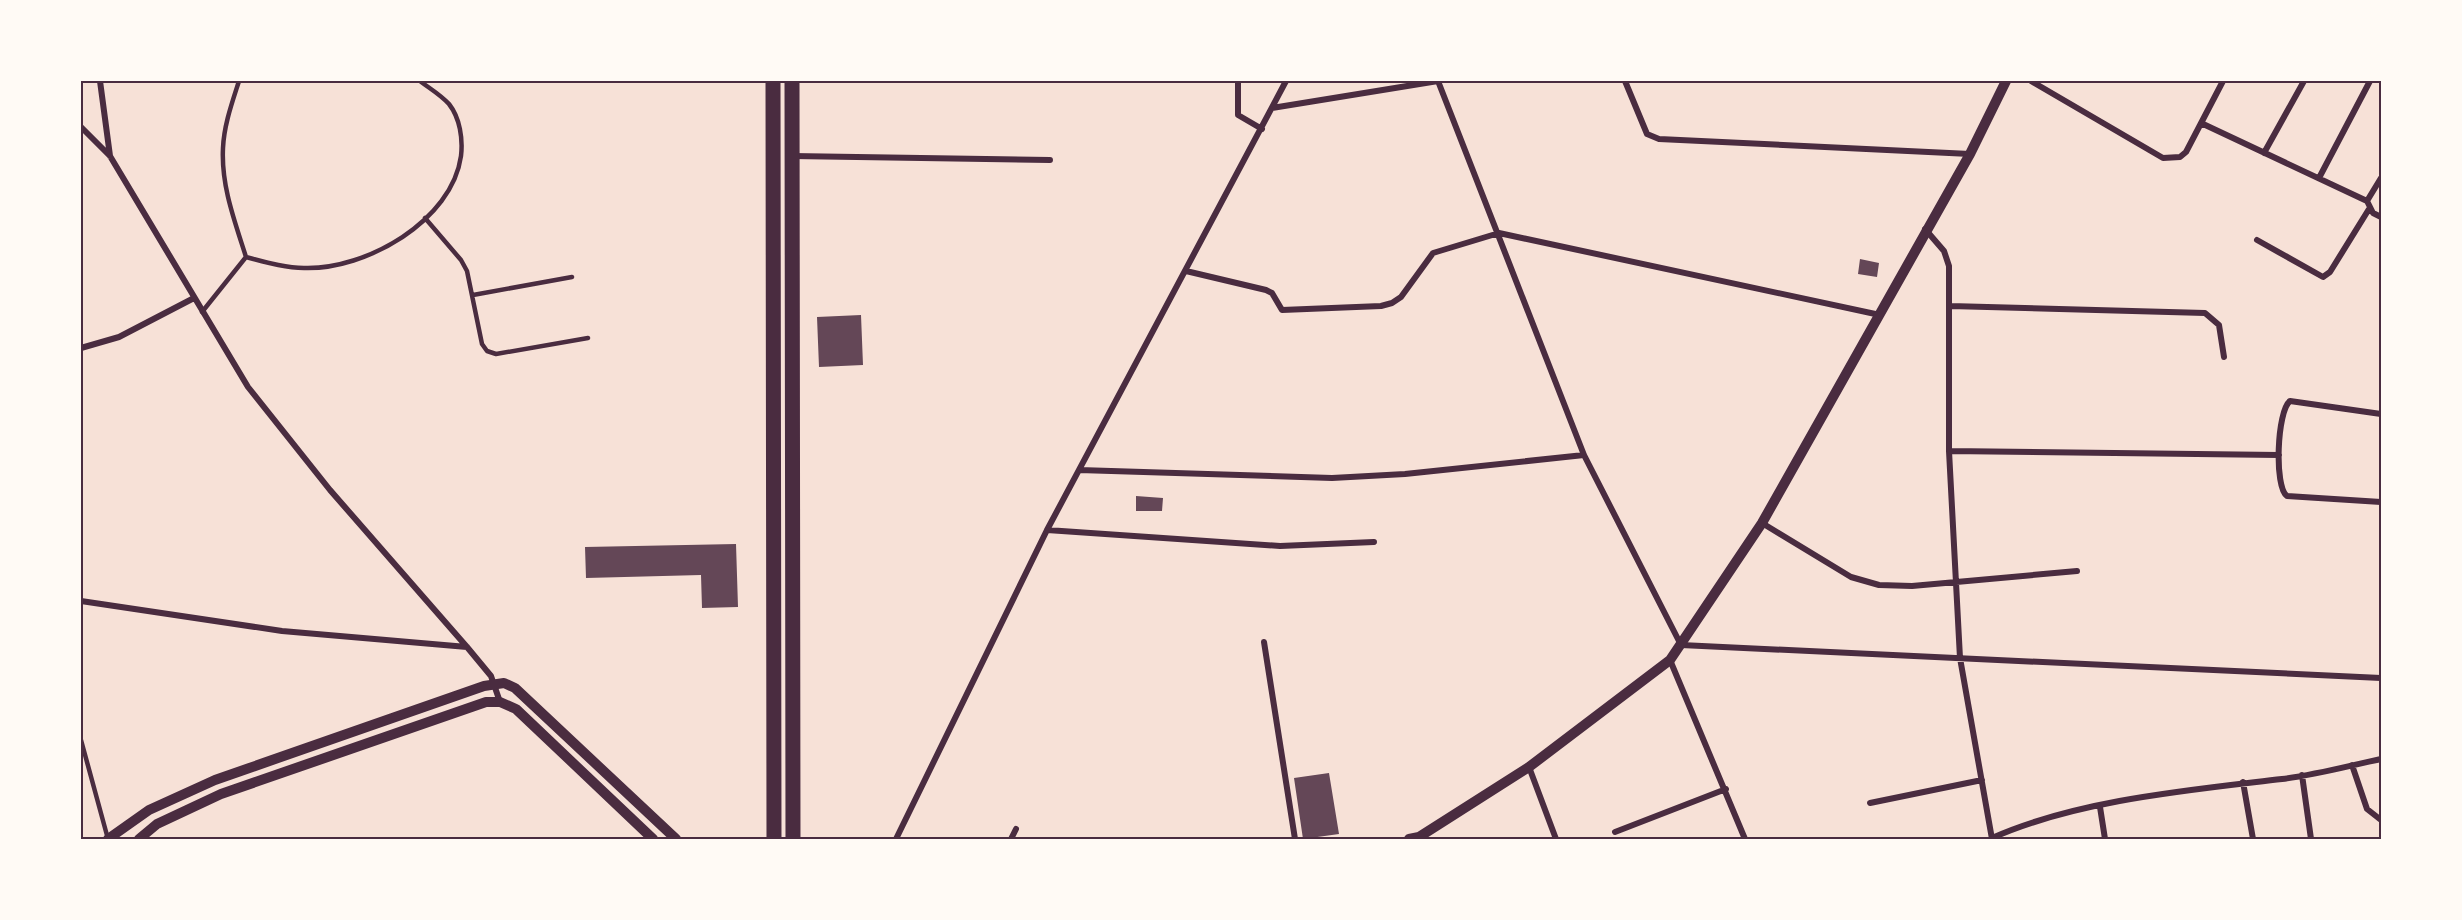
<svg xmlns="http://www.w3.org/2000/svg" width="2462" height="920" font-family="Mulish,sans-serif">
	<style>
		.building { fill: #644757 }
		.lines { fill: none; stroke-linecap: round; stroke-linejoin: round }
		.service { stroke: #4a2c40; stroke-width: 4.5 }
		.minor { stroke: #4a2c40; stroke-width: 6 }
		.tertiary { stroke: #4a2c40; stroke-width: 10 }
		.primary { stroke: #4a2c40; stroke-width: 15 }
		.neatline { fill: none; stroke: #4a2c40; stroke-width: 2 }
	</style>
	<rect width="100%" height="100%" fill="#f7e1d7"/>
	<path class="building" d="M1860,259L1879,263L1877,277L1858,274Z
		M861,315L863,365L819,367L817,317Z
		M1136,496L1163,498L1162,511H1136Z
		M736,544L738,607L702,608L701,575L586,578L585,547Z
		M1329,773L1339,834L1303,839L1294,778Z"/>
	<g class="lines">
		<path class="service" d="M425,218L461,260L467,271L482,344L487,351L496,354L588,338
			M246,257C265,262 285,268 304,268C366,270 452,221 461,156C463,139 460,118 449,104C441,95 429,88 420,81
			M473,295L572,277
			M202,312L246,257C235,222 221,186 223,148C224,125 232,103 239,81
			M81,740L108,839"/>
		<path class="minor" d="M100,81L110,156
			M1238,81V115L1262,129
			M1625,81L1647,134L1659,139L1970,154
			M2031,81L2163,158L2180,157L2186,152L2223,81
			M1272,108L1438,81L1584,455L1681,645L2381,678
			M2201,123L2367,201L2373,213L2381,217
			M81,127L110,156L248,387L330,490L467,647L491,676L500,702
			M2264,153L2304,81
			M792,156L1050,160
			M2319,178L2370,81
			M2367,201L2381,178
			M1925,229L1944,251L1949,266V451L1960,658L1992,839
			M2257,240L2323,277L2330,272L2369,209
			M1186,271L1266,290L1272,293L1282,310L1381,306L1392,303L1401,297L1433,253L1499,233L1880,315
			M1950,306L2205,313L2219,325L2224,357
			M81,348L119,337L194,298
			M2381,414L2290,401C2277,411 2274,487 2287,496L2381,502
			M1949,451L2279,455
			M1079,470L1332,478L1405,474L1584,455
			M1762,523L1851,577L1879,585L1912,586L2077,571
			M1047,530L1280,546L1374,542
			M81,601L282,631L467,647
			M1264,642L1295,839
			M1670,660L1745,839
			M2352,765L2367,809L2381,820
			M1529,767L1556,839
			M2302,775L2311,839
			M2243,782L2253,839
			M1870,803L1982,780
			M2100,807L2105,839
			M1615,832L1726,789
			M1992,838C2077,800 2190,790 2282,779C2316,775 2348,766 2381,759
			M896,839L1047,530L1286,81
			M1011,839L1016,829"/>
		<path class="tertiary" d="M108,839L149,810L215,780L484,686L504,683L515,688L676,839
			M139,839L157,824L221,794L486,702H500L516,709L653,839
			M1409,839L1419,837L1529,767L1670,660L1762,523L1970,154L2006,81"/>
		<path class="primary" d="M773,81L774,839
			M792,81L793,839"/>
	</g>
	<rect width="2462" height="920" fill="none" stroke="#fffaf5" stroke-width="165"/>
	<rect x="82" y="82" width="2298" height="756" class="neatline"/>
</svg>
